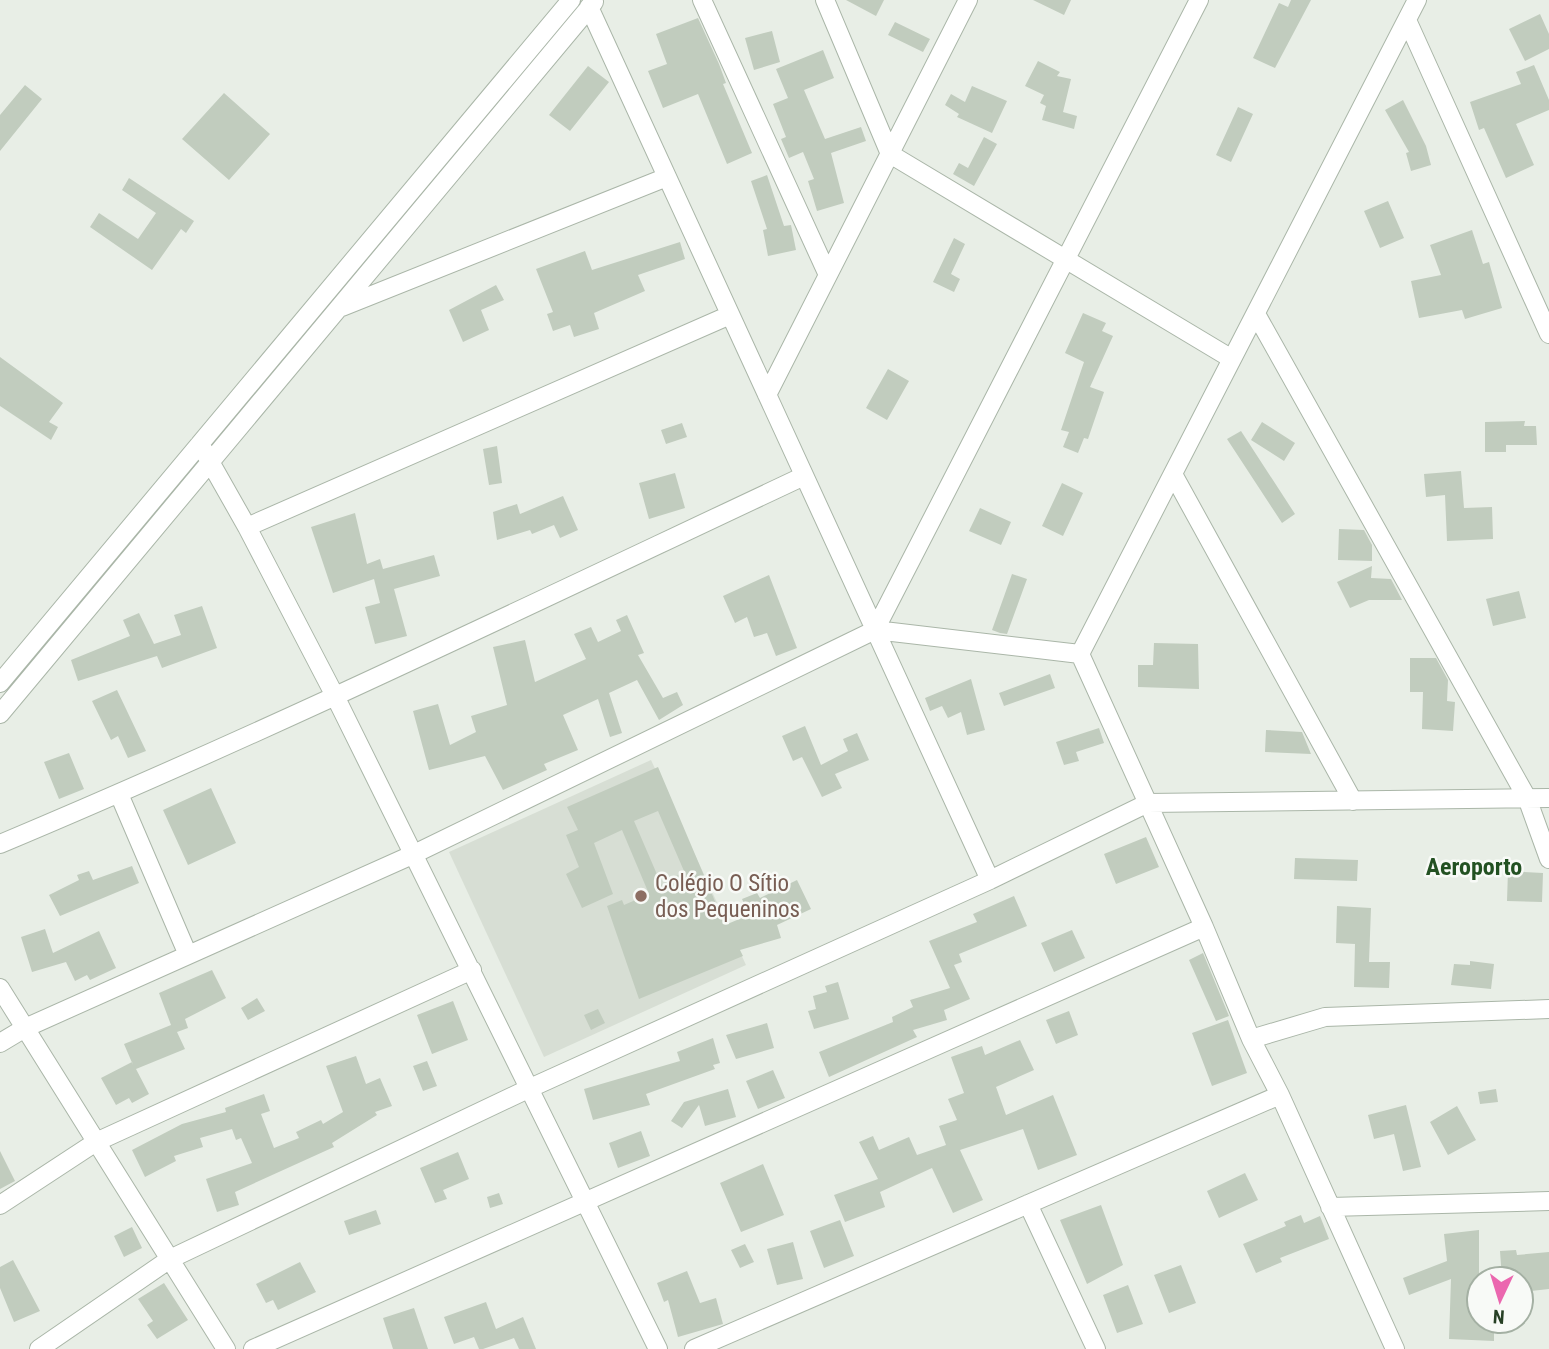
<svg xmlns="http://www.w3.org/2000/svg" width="1549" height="1349" font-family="'Roboto Condensed',sans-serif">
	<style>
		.built { fill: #d7ded4 }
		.building { fill: #c1ccbe; fill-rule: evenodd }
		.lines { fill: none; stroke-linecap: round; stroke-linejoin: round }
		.minor-casing { stroke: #aab6a8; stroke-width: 20 }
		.minor { stroke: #fff; stroke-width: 18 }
		.education-dot { fill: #8d6e63; stroke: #f8faf7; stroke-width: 2.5 }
		.labels { text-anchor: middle; stroke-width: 5; stroke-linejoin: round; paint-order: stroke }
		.education-label { font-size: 23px; fill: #785e54; stroke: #f8faf7; text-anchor: start }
		.neighbourhood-label { font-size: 24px; font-weight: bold; fill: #235122; stroke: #f8faf7 }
	</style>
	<rect width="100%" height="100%" fill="#e8eee6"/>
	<path class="built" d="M651,760L746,965L544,1057L449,852Z"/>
	<path class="building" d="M846,0H884L876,16Z
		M1033,0H1071L1064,15Z
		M1291,0H1311L1275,68L1253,58L1279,3L1288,7Z
		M1540,14L1549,34V49L1525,61L1509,29Z
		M698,18L719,64L726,83L723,84L752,153L727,164L698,94L663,108L648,71L667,64L656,34Z
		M895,22L930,39L923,52L888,35Z
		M772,31L780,62L754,70L745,38Z
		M823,50L834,78L804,90L825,139L861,127L866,141L831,153L844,203L817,211L808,181L814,179L803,152L789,158L781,139L786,137L773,104L788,98L776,69Z
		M1038,61L1060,72L1057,76L1071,79L1063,112L1077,116L1074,129L1042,120L1046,106L1040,103L1044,95L1025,86Z
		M1534,65L1549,100V110L1516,124L1534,165L1506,178L1484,128L1479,130L1470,102L1521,84L1516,72Z
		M588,66L609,82L570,131L549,115Z
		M25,85L42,99L0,151V115Z
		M972,86L1007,101L992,133L957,117L959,114L945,105L951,94L965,102Z
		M224,93L270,134L229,180L182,139Z
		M1403,100L1426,146L1431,165L1411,171L1406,153L1409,152L1385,110Z
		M1238,107L1253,114L1231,162L1216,155Z
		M984,137L997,144L974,186L953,174L959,163L968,168Z
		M767,175L784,226L791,225L796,250L768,256L763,230L767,229L751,181Z
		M129,178L194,221L186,233L181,229L152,270L90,227L99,213L138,239L156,213L122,190Z
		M1388,201L1404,238L1380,248L1364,211Z
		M1472,230L1483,264L1489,262L1502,308L1465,319L1462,310L1419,318L1411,281L1441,275L1430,245Z
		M954,238L965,244L951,274L960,279L954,292L933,282Z
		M680,242L685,259L638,275L645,291L594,313L599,329L574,337L570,325L553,331L547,314L553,312L536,269L585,251L592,270Z
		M496,285L504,300L481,310L489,330L463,342L449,310Z
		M1083,313L1106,323L1102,331L1113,336L1090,387L1104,392L1088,439L1084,438L1078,453L1063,447L1069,432L1061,430L1084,362L1065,353Z
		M0,357L63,403L49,422L58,427L51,440L0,406Z
		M888,369L909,381L887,420L866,408Z
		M1525,421L1524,426H1536L1537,445H1506V452H1485V422Z
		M1262,422L1295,443L1284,461L1251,440Z
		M682,423L687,437L666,444L661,430Z
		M1241,431L1295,514L1282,523L1227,439Z
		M497,446L502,483L489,485L483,449Z
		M1461,471L1464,508L1492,507L1493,539L1447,541L1445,495L1426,497L1424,474Z
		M675,473L685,508L649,519L639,483Z
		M1062,483L1083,493L1063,536L1042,526Z
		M563,496L578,530L560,538L554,525L532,534L530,530L497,540L493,512L517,504L520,514Z
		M980,508L1011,522L1001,545L969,531Z
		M355,513L367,564L380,559L383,569L434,555L440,576L394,589L407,636L375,644L365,607L380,603L374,579L333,593L311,527Z
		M1339,529L1364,530L1372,545V561L1338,560Z
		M1372,566L1371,578L1391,579L1402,600H1369L1350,608L1337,582Z
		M1012,574L1027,579L1007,634L1000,633L992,630Z
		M769,575L797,648L776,656L767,633L754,637L747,617L735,623L723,596Z
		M1519,591L1526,618L1493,626L1486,599Z
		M202,606L217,648L162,668L157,656L78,681L71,660L130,636L123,620L139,613L154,644L181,635L174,615Z
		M627,615L644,653L638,655L663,698L677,692L683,705L659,720L637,680L609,693L622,733L610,737L598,699L563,715L578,750L544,764L547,770L503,790L485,756L429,770L413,711L438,704L450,745L476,732L471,716L507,705L493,647L525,640L535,682L586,659L574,634L591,627L598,642L621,631L616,620Z
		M1154,643L1198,644L1199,689L1138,687V665H1153Z
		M1410,658H1436L1448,680L1447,701L1455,702L1453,731L1422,729L1423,692H1410Z
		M1050,674L1055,688L1004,706L999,693Z
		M971,679L985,730L967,735L961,712L948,718L942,706L930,711L925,698Z
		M117,690L146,751L128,758L118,736L111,740L92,701Z
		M805,726L821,765L848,751L843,739L857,733L869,760L835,774L842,788L822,797L802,757L793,761L782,736Z
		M1099,728L1104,743L1076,752L1079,761L1064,765L1056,742Z
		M1266,730L1302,732L1311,754L1265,752Z
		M69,753L84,789L59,799L44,762Z
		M658,767L725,925L749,915L742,899L757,893L760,898L797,880L811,909L777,925L781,938L740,950L743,956L639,999L607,906L622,900L624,905L649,894L622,830L594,843L613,894L582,908L566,874L579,867L566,835L578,830L567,807ZM658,811L684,871L662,886L634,821Z
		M211,788L236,843L188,865L163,810Z
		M1146,837L1159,867L1116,884L1104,854Z
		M1295,858L1358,860L1357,881L1294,879Z
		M132,866L139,883L60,916L49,895L79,880L77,875L89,871L93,880Z
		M1508,871L1543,873L1542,902L1507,901Z
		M1014,896L1027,926L959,954L962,962L954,965L970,999L944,1010L947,1020L913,1030L917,1037L829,1077L819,1052L893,1022L892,1017L913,1007L910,1000L950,988L929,941L977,922L973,914Z
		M1337,906L1371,908L1369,962H1390L1389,988L1354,987L1355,944L1336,943Z
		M45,929L53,953L99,931L116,968L90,980L87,975L75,981L66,962L32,972L21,937Z
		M1072,930L1085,958L1054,972L1041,943Z
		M1203,953L1229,1016L1216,1021L1189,960Z
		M1470,961L1494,964L1491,989L1451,985L1454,964L1470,965Z
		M212,970L226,998L185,1019L188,1028L177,1032L185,1049L136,1069L149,1094L132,1103L129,1098L116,1105L101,1078L132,1062L133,1065L124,1044L171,1025L159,993Z
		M838,982L849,1019L814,1029L808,1011L816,1009L813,996L827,992L825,986Z
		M257,998L265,1011L248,1020L241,1008Z
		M453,1001L468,1040L432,1054L417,1015Z
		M598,1009L605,1023L591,1030L584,1015Z
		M1069,1011L1078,1035L1056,1044L1046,1020Z
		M1228,1020L1247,1073L1212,1086L1192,1033Z
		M767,1023L774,1048L736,1059L726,1035Z
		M713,1038L720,1063L713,1065L715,1069L646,1094L650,1105L593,1120L584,1089L680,1061L677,1052Z
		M1020,1040L1034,1070L996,1087L1006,1115L1053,1095L1077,1155L1038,1170L1023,1129L960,1150L983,1200L953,1213L932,1168L880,1192L885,1207L845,1222L834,1195L878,1179L859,1142L873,1136L879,1150L909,1137L917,1155L946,1145L939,1126L957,1120L948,1099L964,1093L951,1057L982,1046L985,1055Z
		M356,1056L366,1084L380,1078L392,1106L375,1112L377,1115L332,1143L334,1147L235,1192L239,1205L217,1212L206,1179L252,1163L241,1138L236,1140L232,1129L200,1138L203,1147L174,1156L176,1161L145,1177L132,1150L182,1124L226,1112L225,1108L264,1094L270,1111L261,1114L274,1148L299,1138L296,1132L321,1120L323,1124L343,1112L326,1066Z
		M427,1061L437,1086L423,1091L413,1066Z
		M773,1070L785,1098L758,1109L746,1081Z
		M728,1089L736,1117L705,1126L699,1105L682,1128L671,1121L684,1102Z
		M1496,1089L1498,1102L1480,1104L1478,1092Z
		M1406,1105L1421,1167L1403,1171L1394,1134L1374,1139L1368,1115Z
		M1457,1106L1476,1140L1448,1155L1430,1122Z
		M641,1131L650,1156L618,1168L609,1143Z
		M0,1151L15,1181L0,1189Z
		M458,1152L469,1179L443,1190L447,1199L435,1203L420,1168Z
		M763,1164L784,1215L741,1232L720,1183Z
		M1245,1173L1258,1200L1219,1218L1207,1191Z
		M499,1193L503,1204L490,1208L487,1197Z
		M1101,1205L1123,1265L1087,1284L1060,1220Z
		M376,1210L381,1224L349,1235L344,1221Z
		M1301,1215L1304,1223L1320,1216L1329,1239L1280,1258L1282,1262L1256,1273L1243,1244L1286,1226L1284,1222Z
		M840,1220L854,1256L824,1268L810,1231Z
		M132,1227L142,1248L124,1257L114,1236Z
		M1479,1230V1321H1494V1341L1449,1339L1451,1279L1409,1295L1403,1278L1447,1261L1444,1234Z
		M793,1242L803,1279L777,1285L767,1249Z
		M745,1244L754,1262L740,1268L731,1250Z
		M1516,1250L1517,1255L1549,1252V1289L1521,1292V1279H1502L1500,1251Z
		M13,1260L40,1311L14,1322L0,1288V1267Z
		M300,1262L316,1292L278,1310L273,1300L266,1303L256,1284Z
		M1181,1265L1196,1303L1169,1313L1154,1275Z
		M687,1271L700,1303L716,1298L723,1324L678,1337L668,1300L664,1302L657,1283Z
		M164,1283L188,1320L157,1339L147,1325L153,1321L138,1299Z
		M1128,1285L1143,1324L1117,1333L1103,1295Z
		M486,1302L496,1329L523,1317L536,1349H519L514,1338L483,1349H479L474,1337L454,1344L444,1317Z
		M414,1308L428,1349H393L383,1318Z"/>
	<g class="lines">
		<defs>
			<path id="minor" d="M702,0L828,275
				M825,0L890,154L1232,359
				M589,7L990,880
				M1407,20L1549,334
				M342,307L667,177
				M1256,314L1527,798L1549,859
				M767,395L968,0
				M200,444L247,527L335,696L658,1349
				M1173,474L1353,801
				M247,527L730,315
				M875,630L1199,0
				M1080,654L1204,927L1251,1039L1280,1095L1395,1349
				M1080,654L1417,0
				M0,683L571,0
				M0,714L594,2
				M119,794L188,955
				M0,844C272,730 538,601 804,476
				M0,988L226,1349
				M1251,1039L1325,1017L1549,1009
				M0,1043L25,1028L412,855L875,630L1080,654
				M1028,1204L1096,1349
				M0,1205L96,1142L472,970
				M1330,1207L1549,1201
				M39,1349L170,1259L528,1089L990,880L1148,803L1549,798
				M253,1349L1204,927
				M694,1349L1280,1095"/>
		</defs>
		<use href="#minor" class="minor-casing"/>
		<use href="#minor" class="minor"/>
	</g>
	<circle class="education-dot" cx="641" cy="896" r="7"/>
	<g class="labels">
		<g class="education-label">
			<text x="655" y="891">Colégio O Sítio<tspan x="655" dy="26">dos Pequeninos</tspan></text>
		</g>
		<g class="neighbourhood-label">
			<text x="1474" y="875">Aeroporto</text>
		</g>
	</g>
	<g transform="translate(1500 1300) rotate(184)"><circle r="33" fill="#f8faf7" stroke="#a4b0a3" stroke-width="2"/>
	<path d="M0-5L12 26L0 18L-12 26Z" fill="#eb67af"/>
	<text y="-10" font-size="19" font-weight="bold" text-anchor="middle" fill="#274025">N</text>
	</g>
</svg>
